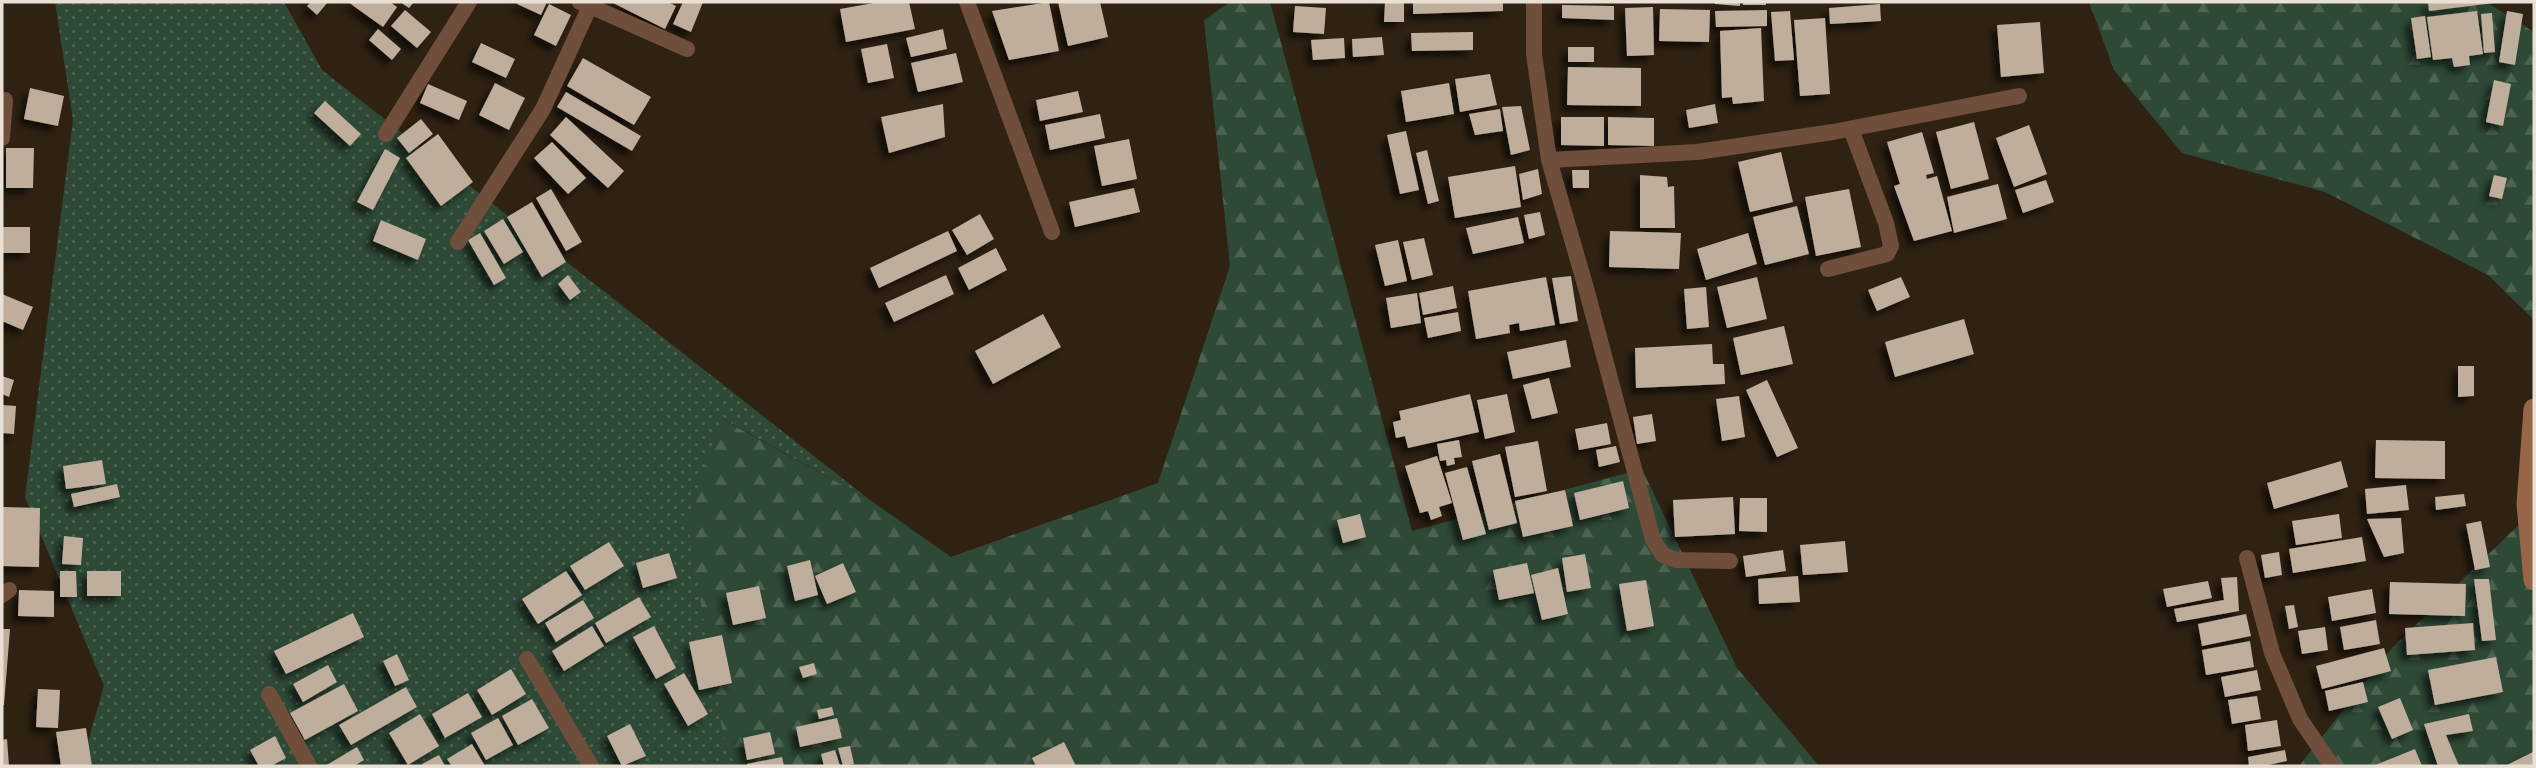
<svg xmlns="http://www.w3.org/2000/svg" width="2536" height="768" font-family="'Exo 2',sans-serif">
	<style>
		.grass { fill: url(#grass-dots) }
		.forest { fill: url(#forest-firs) }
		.building { fill: #bfae9b; filter: url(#shadow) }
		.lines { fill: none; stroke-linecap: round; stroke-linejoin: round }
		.street { stroke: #6f4e3c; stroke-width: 16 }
		.secondary { stroke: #996548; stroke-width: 21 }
	</style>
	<defs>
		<pattern id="grass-dots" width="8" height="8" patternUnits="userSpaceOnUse" patternTransform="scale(1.75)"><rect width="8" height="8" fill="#2e4936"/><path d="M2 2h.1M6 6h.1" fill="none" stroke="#4c6352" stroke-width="1.8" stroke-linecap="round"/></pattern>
		<pattern id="forest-firs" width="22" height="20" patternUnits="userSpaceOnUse" patternTransform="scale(1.75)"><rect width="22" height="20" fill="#2e4936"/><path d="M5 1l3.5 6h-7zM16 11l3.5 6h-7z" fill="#4c6352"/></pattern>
		<filter id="shadow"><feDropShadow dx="-6" dy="6" stdDeviation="3.5" flood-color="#0009"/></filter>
	</defs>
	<rect width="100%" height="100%" fill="#2f2213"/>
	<path class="grass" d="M55,2H284L322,70L870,500L723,419L725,746L737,766H81L104,686L25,497L73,120Z"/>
	<path class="forest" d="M1230,2H1270L1412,531L1642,469L1737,668L1819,766H737L725,746L687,521L722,419L870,500L951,557L1158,483L1230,266L1204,20Z
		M2089,2H2486L2534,32V320L2488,275L2325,192L2182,153L2114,70Z
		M2534,506V766H2299L2392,648L2530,514Z"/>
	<path class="building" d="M311,2H328L317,15L307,6Z
		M348,2H390L397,7L383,27Z
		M400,2H414L409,8Z
		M518,2H547L541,15L517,4Z
		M611,2H668L676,6L665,29Z
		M683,2H703L691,32L673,24Z
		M879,2H909L915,29L846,42L840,9Z
		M1049,2L1059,51L1009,60L992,11Z
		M1058,2H1100L1108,37L1068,46Z
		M1385,2H1404V22H1384Z
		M1413,2H1503V11L1413,14Z
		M1715,2H1740V6L1715,4Z
		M1743,2H1766V5H1743Z
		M2428,2H2494V3L2429,11Z
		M549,4L571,15L556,46L534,35Z
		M1880,4L1881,21L1830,24L1829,8Z
		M1562,5L1614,6V20L1562,18Z
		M1295,6L1326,8L1324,34L1293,32Z
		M1653,7L1654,55L1627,56L1625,8Z
		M1660,9L1710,10L1709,42L1659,41Z
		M405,10L431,32L417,48L391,26Z
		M1767,10V26L1716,27L1715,11Z
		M1790,11L1794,60L1775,61L1771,12Z
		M2477,11L2483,54L2469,56L2470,65L2454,67L2452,58L2433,60L2427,17Z
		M2507,11L2523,14L2515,65L2499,62Z
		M2492,13L2495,52L2484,53L2481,14Z
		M2425,16L2431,57L2417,59L2411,18Z
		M1825,18L1830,94L1800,96L1794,20Z
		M2040,22L2044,73L2001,77L1997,25Z
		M1761,28L1764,101L1733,104L1732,97L1722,98L1720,31Z
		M378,29L401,49L392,60L369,40Z
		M943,29L947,49L911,57L906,38Z
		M1473,32V50L1412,51L1411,33Z
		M1382,37L1384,55L1353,57L1352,39Z
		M1344,38L1345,58L1313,60L1311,40Z
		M481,43L515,59L506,78L472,62Z
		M887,44L894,78L868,83L861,49Z
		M1568,47H1594V62H1568Z
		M956,53L963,82L918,92L911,63Z
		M583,58L651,97L634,125L567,86Z
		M1568,67L1641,68V106L1567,105Z
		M1490,74L1497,105L1460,112L1455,79Z
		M2494,80L2511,84L2503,126L2486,122Z
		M495,83L525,98L509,130L479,115Z
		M1449,83L1454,114L1406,122L1401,91Z
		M428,84L467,101L459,120L420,103Z
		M30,88L64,96L58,126L24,119Z
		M1078,91L1083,112L1040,121L1036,100Z
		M566,92L641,136L632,151L557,107Z
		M325,101L361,134L350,146L314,113Z
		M943,104L945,137L889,153L881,117Z
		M1715,104L1718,123L1689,128L1686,110Z
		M1521,106L1530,150L1511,155L1502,107Z
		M1500,109L1503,131L1475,135L1469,114Z
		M1100,114L1105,138L1050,150L1045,125Z
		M566,117L624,171L608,188L550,135Z
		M1561,117H1604V146L1561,145Z
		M1608,117L1654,118V146L1608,145Z
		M421,119L433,134L409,153L397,138Z
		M1974,122L1989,179L1951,189L1936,132Z
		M2029,125L2047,174L2014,187L1996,138Z
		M1406,131L1419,190L1400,194L1387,135Z
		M1922,132L1934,173L1926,175L1927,179L1937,176L1952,231L1914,241L1894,186L1900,184L1887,142Z
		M438,134L473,182L441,206L406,158Z
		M1129,139L1137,179L1102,186L1094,146Z
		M552,142L586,178L568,194L534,158Z
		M6,148H34L33,188H6Z
		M385,149L400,158L373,210L357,202Z
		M1427,150L1439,201L1428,204L1416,153Z
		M1781,152L1793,202L1750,212L1738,162Z
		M1515,166L1521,207L1455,218L1448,177Z
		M1538,169L1542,194L1523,200L1519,174Z
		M1572,170H1589V188H1573Z
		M1640,175L1667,177L1668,187L1674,186L1675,228H1640Z
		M2494,175L2507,178L2502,199L2489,196Z
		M2046,180L2054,202L2023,213L2015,190Z
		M1998,184L2007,219L1954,233L1947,197Z
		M1134,188L1140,212L1075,227L1069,202Z
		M551,189L582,242L566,251L536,198Z
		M1849,189L1861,247L1816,256L1805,197Z
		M532,202L566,262L542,277L507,217Z
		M1797,206L1809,254L1765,265L1753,217Z
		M1540,212L1545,235L1529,239L1524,215Z
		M980,214L994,239L967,255L952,230Z
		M1518,217L1524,243L1473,254L1466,228Z
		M503,219L523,252L504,264L484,231Z
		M381,220L426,239L418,260L373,241Z
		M2,227H30V253H2Z
		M948,231L957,251L879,288L870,268Z
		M1610,231L1681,233L1679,269L1609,267Z
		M480,233L506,278L494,285L468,240Z
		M1748,233L1757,264L1706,280L1697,249Z
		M1424,238L1433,275L1412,280L1403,242Z
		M1398,240L1407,281L1385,286L1375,245Z
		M996,248L1007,270L969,290L958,268Z
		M568,275L581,292L570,300L558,284Z
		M946,275L954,294L894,322L885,303Z
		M1571,276L1578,321L1560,324L1552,278Z
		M1546,277L1555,325L1520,331L1519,323L1509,325L1510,333L1476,339L1468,291Z
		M1757,277L1767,319L1727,328L1717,287Z
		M1901,277L1910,297L1877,311L1868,290Z
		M1453,286L1457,308L1423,315L1419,293Z
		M1706,287L1709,327L1687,329L1684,289Z
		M1417,293L1421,323L1391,328L1386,298Z
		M2,294L33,307L23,330L2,321Z
		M1458,312L1461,331L1428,338L1424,318Z
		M1043,314L1061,347L993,384L975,351Z
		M1964,319L1974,354L1895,377L1885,342Z
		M1784,326L1793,364L1741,375L1733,338Z
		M1566,340L1571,367L1513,379L1507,352Z
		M1712,344L1713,364H1724L1725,384L1636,388L1635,348Z
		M2458,366H2474V396L2458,397Z
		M2,376L14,380L9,397L2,394Z
		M1549,378L1558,413L1532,419L1523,385Z
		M1767,380L1798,448L1777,457L1746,390Z
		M1470,394L1479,432L1408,448L1405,436L1396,438L1393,422L1401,420L1399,411Z
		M1507,394L1515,432L1485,439L1477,400Z
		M1739,396L1745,437L1722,441L1716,399Z
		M2,405L16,406L14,434L2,433Z
		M1652,414L1656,441L1637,444L1633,417Z
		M1607,423L1611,444L1579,450L1575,429Z
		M1459,440L1462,457L1454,458L1455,464L1447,466L1446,460L1440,461L1437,444Z
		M2376,440L2445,441V479L2375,478Z
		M1538,441L1547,491L1515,497L1505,447Z
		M1616,446L1620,462L1599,467L1596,450Z
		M1500,454L1517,523L1489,530L1472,461Z
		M1437,456L1452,503L1439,507L1442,516L1431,520L1428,511L1420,513L1405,466Z
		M102,460L106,484L66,489L63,466Z
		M2341,461L2348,487L2274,509L2267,483Z
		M1467,467L1486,534L1463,540L1445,473Z
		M1623,481L1629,508L1580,520L1574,493Z
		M117,484L120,497L74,507L71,494Z
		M2406,485L2409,510L2367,514L2365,489Z
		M1565,490L1573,526L1523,537L1515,501Z
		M2464,494L2466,506L2436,510L2435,497Z
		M1733,497L1735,534L1675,537L1673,500Z
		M1740,498H1767V532L1739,531Z
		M3,507L40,508L39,567L2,566Z
		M1360,514L1366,537L1343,543L1337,520Z
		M2339,514L2342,538L2296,545L2292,521Z
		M2401,518L2404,553L2384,557L2367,519Z
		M2481,521L2490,567L2475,570L2466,524Z
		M64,536L83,538L81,565L62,564Z
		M2362,537L2366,561L2293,573L2289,549Z
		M1845,541L1848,572L1803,575L1800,545Z
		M609,542L624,566L585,590L570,566Z
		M1783,550L1786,571L1746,577L1743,556Z
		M2279,552L2282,575L2265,578L2261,555Z
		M669,553L677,578L643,588L636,563Z
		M1585,554L1591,588L1567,592L1562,558Z
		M810,560L818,595L795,601L787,566Z
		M843,563L856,592L827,604L815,576Z
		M1527,563L1534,593L1499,600L1493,570Z
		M1558,568L1568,614L1542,620L1531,575Z
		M60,571H76L77,597H60Z
		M87,571H121V596H87Z
		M566,571L582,595L538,624L522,599Z
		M1798,576L1800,602L1759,604L1758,579Z
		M2237,577L2239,611L2177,622L2174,609L2224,600L2221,578Z
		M2474,579H2489L2496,640L2482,641Z
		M1646,580L1654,626L1627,631L1619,584Z
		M2208,581L2212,598L2167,607L2163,589Z
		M2390,582L2466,584L2465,616L2389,614Z
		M759,586L766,618L733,625L726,593Z
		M2372,589L2376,613L2332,621L2328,597Z
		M19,590L54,591V617L18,616Z
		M639,597L651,617L606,643L595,623Z
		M583,600L594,618L556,642L545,623Z
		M2294,605L2298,627L2289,629L2285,606Z
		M353,613L364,637L286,674L274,651Z
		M2246,614L2251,636L2202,646L2198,624Z
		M2376,620L2380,644L2344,650L2340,627Z
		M2473,623L2475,650L2407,655L2405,628Z
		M592,626L604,646L564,671L552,651Z
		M654,626L676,668L656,679L633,637Z
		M2325,627L2328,650L2302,654L2298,631Z
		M2,629H10L4,705H2Z
		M722,635L732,683L699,690L689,642Z
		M2250,641L2254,667L2206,675L2202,650Z
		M2384,648L2391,671L2322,689L2316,666Z
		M397,654L409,680L395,686L383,661Z
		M2496,657L2503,692L2435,705L2428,670Z
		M814,663L817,674L803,678L799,667Z
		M328,665L337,682L303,702L293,684Z
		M511,669L526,694L492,715L477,690Z
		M2257,670L2261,690L2225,697L2221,677Z
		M684,673L708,714L688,726L664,684Z
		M2363,682L2368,702L2329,711L2325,691Z
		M344,684L358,711L305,740L290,713Z
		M406,687L417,707L351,745L339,725Z
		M38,689L60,690L58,728L36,727Z
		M468,693L482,717L445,738L432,714Z
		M2257,696L2261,719L2232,724L2228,700Z
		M2400,698L2413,730L2392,739L2378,707Z
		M532,699L549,728L518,745L502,716Z
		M832,707L834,715L819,719L817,710Z
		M420,714L439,746L408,765L389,733Z
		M2469,714L2473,731L2446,735L2459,766H2438L2424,724Z
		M498,718L513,745L486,760L471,733Z
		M837,718L842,738L800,747L796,727Z
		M2277,720L2281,746L2248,751L2245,725Z
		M630,724L646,756L622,766L607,736Z
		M86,728L92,766H61L56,732Z
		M770,732L775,754L747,760L743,738Z
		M275,736L286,758L271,766H259L250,750Z
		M7,739L9,766H2V740Z
		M1064,742L1076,766H1036L1032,758Z
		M472,744L485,766H452L447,759Z
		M850,746L854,764L843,766L838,748Z
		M357,747L364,760L354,766H325Z
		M2415,749L2422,766H2373Z
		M835,750L840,766H824L821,754Z
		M2285,750L2287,761L2263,766H2249L2248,757Z
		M2533,752L2534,766H2505Z
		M439,755L445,766H423L422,764Z
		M782,757L784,766H747V764Z"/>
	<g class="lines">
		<path class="street" d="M967,2L1052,232
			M1534,2V54L1549,160L1586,288L1653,540L1663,555L1676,560L1730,561
			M590,6L687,49
			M386,134L469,2
			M2,138L5,100
			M1549,160L1697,152L1833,132L2019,96
			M458,242L543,109L590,6L580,2
			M1828,269L1887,254L1891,246L1886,223L1851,129
			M2247,558L2272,653L2300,719L2332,766
			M2,595L9,590
			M527,659L591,766
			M269,694L309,766"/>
		<path class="secondary" d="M2534,409L2527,504L2534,580"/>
	</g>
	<rect width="2536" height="768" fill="none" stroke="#e9e0d6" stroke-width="7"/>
</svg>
